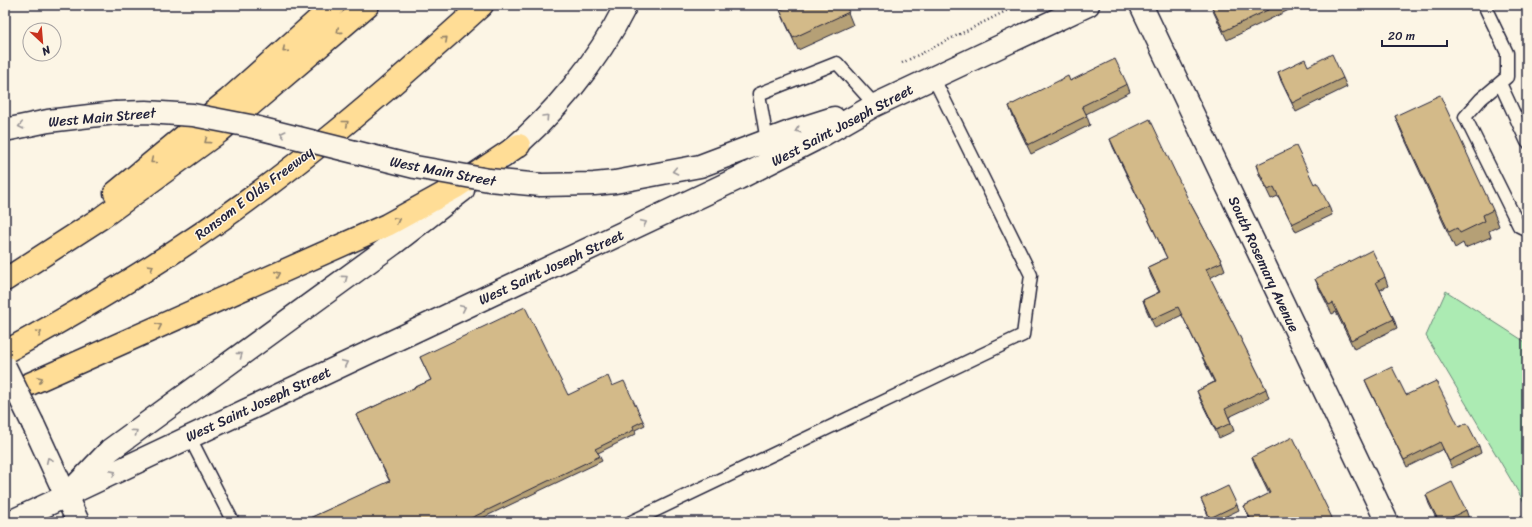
<svg xmlns="http://www.w3.org/2000/svg" width="1532" height="527" font-family="Sriracha,sans-serif">
	<style>
		.green { fill: #acebb3; stroke: #678677 }
		.lines { fill: none; stroke-linecap: round; stroke-linejoin: round }
		.service-casing { stroke: #22223b; stroke-width: 15 }
		.minor-casing { stroke: #22223b; stroke-width: 25 }
		.tertiary-casing { stroke: #22223b; stroke-width: 25 }
		.secondary-casing { stroke: #22223b; stroke-width: 25 }
		.motorway-casing { stroke: #22223b; stroke-width: 25 }
		.path { stroke: #22223b; stroke-width: 2.5; stroke-dasharray: 1 3; stroke-linecap: butt }
		.service { stroke: #fcf5e5; stroke-width: 12 }
		.minor { stroke: #fcf5e5; stroke-width: 22 }
		.tertiary { stroke: #fcf5e5; stroke-width: 22 }
		.secondary { stroke: #fcf5e5; stroke-width: 22 }
		.motorway { stroke: #ffdd96; stroke-width: 22 }
		.minor-bridge-casing { stroke: #22223b; stroke-width: 25; stroke-linecap: butt }
		.tertiary-bridge-casing { stroke: #22223b; stroke-width: 25; stroke-linecap: butt }
		.minor-bridge { stroke: #fcf5e5; stroke-width: 22 }
		.tertiary-bridge { stroke: #fcf5e5; stroke-width: 22 }
		.wall { fill: #b5a076; stroke: #22223b }
		.building { fill: #d3ba89; stroke: #22223b }
		.oneway { stroke: #908068 }
		.oneway2 { stroke: #9a9698 }
		.labels { text-anchor: middle; stroke-width: 3; stroke-linejoin: round; paint-order: stroke }
		.street-label { font-size: 14px; fill: #22223b; stroke: #fcf5e5 }
	</style>
	<rect width="100%" height="100%" fill="#fcf5e5"/>
	<filter id="ink" filterUnits="userSpaceOnUse"><feTurbulence type="fractalNoise" baseFrequency=".025" numOctaves="2"/><feDisplacementMap in="SourceGraphic" scale="8" xChannelSelector="R" yChannelSelector="G"/><feConvolveMatrix kernelMatrix="1 2 1 2 8 2 1 2 1" color-interpolation-filters="sRGB"/></filter>
	<g filter="url(#ink)">
		<path class="green" d="M1446,291L1527,343V507L1426,336Z"/>
		<g class="lines">
			<defs>
				<path id="service" d="M1484,5L1507,53V77L1481,99L1465,117L1519,226L1527,230
					M1500,83L1527,142
					M767,141L759,94L837,63L875,105
					M189,436L233,522
					M631,522L1023,335L1031,275L933,77"/>
				<path id="minor" d="M33,424L78,522"/>
				<path id="tertiary" d="M1141,5L1387,522
					M5,130L48,121L115,113
					M541,185L594,184L615,182L700,166L790,132L834,118
					M69,494L739,178L814,140L875,105L1088,5"/>
				<path id="secondary" d="M503,157C553,116 597,63 626,5
					M10,522L66,496L110,450L393,244L463,190"/>
				<path id="motorway" d="M115,193L228,100L334,5
					M5,280L101,218L219,132L368,5
					M5,352C65,319 124,285 181,247C289,176 387,91 482,5
					M5,395L387,225L456,187L519,145"/>
			</defs>
			<use href="#service" class="service-casing"/>
			<use href="#minor" class="minor-casing"/>
			<use href="#tertiary" class="tertiary-casing"/>
			<use href="#secondary" class="secondary-casing"/>
			<use href="#motorway" class="motorway-casing"/>
			<path class="path" d="M902,63L1018,5"/>
			<use href="#service" class="service"/>
			<use href="#minor" class="minor"/>
			<use href="#tertiary" class="tertiary"/>
			<use href="#secondary" class="secondary"/>
			<use href="#motorway" class="motorway"/>
			<defs>
				<path id="minor-bridge" d="M5,367L33,424"/>
				<path id="tertiary-bridge" d="M115,113L146,112L193,115L250,126L415,167L489,180L541,185"/>
			</defs>
			<use href="#minor-bridge" class="minor-bridge-casing"/>
			<use href="#tertiary-bridge" class="tertiary-bridge-casing"/>
			<use href="#minor-bridge" class="minor-bridge"/>
			<use href="#tertiary-bridge" class="tertiary-bridge"/>
		</g>
		<path class="wall" d="M785,5H845L853,25L798,50L785,22L780,10L786,7Z
			M1211,5H1292L1293,8L1227,40L1214,13Z
			M1308,66L1343,78L1347,87L1296,112L1281,81L1278,72Z
			M1070,81L1127,84L1130,92L1086,114L1090,125L1031,154L1012,114L1009,106Z
			M1395,116L1493,210L1499,226L1489,231L1491,237L1465,248L1463,243L1455,248L1401,131Z
			M1110,139L1188,199L1222,262L1225,270L1210,278L1266,389L1269,398L1229,417L1234,431L1219,438L1200,399L1197,391L1214,382L1182,315L1155,328L1146,309L1143,300L1159,292L1151,276L1148,267L1167,258L1113,147Z
			M1256,165L1314,184L1329,206L1332,215L1296,232L1278,196L1271,199L1259,174Z
			M1385,277L1388,286L1380,290L1394,319L1397,328L1354,349L1336,312L1332,314L1319,288L1315,279Z
			M420,357L568,395L612,386L643,421L645,425L635,430L636,434L598,453L602,461L474,522H301L390,482L358,419L356,415L431,380Z
			M1365,380L1406,395L1459,427L1479,446L1481,453L1452,468L1443,449L1407,467L1368,387Z
			M1252,457L1334,522H1251L1244,506L1269,494L1255,465Z
			M1426,495L1466,510L1469,519L1463,522H1438L1429,504Z
			M1201,499L1237,505L1239,510L1214,522H1211Z"/>
		<path class="building" d="M786,5H845L849,12L793,38L780,10L787,7Z
			M1211,5H1278L1224,31Z
			M1332,54L1343,78L1292,103L1278,72L1305,59L1308,66Z
			M1115,59L1127,84L1082,106L1087,116L1028,145L1009,106L1068,76L1070,81Z
			M1440,95L1493,210L1483,215L1485,221L1460,233L1457,228L1449,232L1395,116Z
			M1150,119L1188,199L1222,262L1206,269L1266,389L1225,409L1231,423L1216,430L1197,391L1215,382L1178,307L1152,319L1143,300L1160,292L1148,267L1167,258L1110,139Z
			M1296,146L1314,184L1317,182L1329,206L1292,224L1274,187L1268,190L1256,165Z
			M1372,250L1385,277L1376,282L1394,319L1351,340L1333,303L1329,305L1315,279Z
			M525,307L568,395L608,376L612,386L624,381L643,421L633,426L634,430L595,449L600,456L463,522H301L390,481L356,415L431,380L420,357Z
			M1392,367L1406,395L1436,381L1459,427L1467,423L1479,446L1449,461L1440,442L1404,460L1365,380Z
			M1293,437L1334,522H1282L1280,518L1271,522H1252L1244,506L1270,493L1252,457Z
			M1452,482L1466,510L1442,522H1439L1426,495Z
			M1228,486L1237,505L1210,518L1201,499Z"/>
		<defs><path id="oneway-chevron" d="M-2-3.5L2.5 0L-2 3.5" fill="none" stroke-width="1.6" stroke-linecap="round" stroke-linejoin="round"/></defs>
		<g class="oneway">
			<use href="#oneway-chevron" transform="translate(339 31) rotate(139)"/>
			<use href="#oneway-chevron" transform="translate(445 39) rotate(-42)"/>
			<use href="#oneway-chevron" transform="translate(285 50) rotate(138)"/>
			<use href="#oneway-chevron" transform="translate(346 123) rotate(-39)"/>
			<use href="#oneway-chevron" transform="translate(207 141) rotate(143)"/>
			<use href="#oneway-chevron" transform="translate(153 161) rotate(141)"/>
			<use href="#oneway-chevron" transform="translate(397 220) rotate(-28)"/>
			<use href="#oneway-chevron" transform="translate(151 267) rotate(-32)"/>
			<use href="#oneway-chevron" transform="translate(278 274) rotate(-24)"/>
			<use href="#oneway-chevron" transform="translate(159 326) rotate(-24)"/>
			<use href="#oneway-chevron" transform="translate(39 333) rotate(-30)"/>
			<use href="#oneway-chevron" transform="translate(40 379) rotate(-25)"/>
		</g>
		<g class="oneway2">
			<use href="#oneway-chevron" transform="translate(546 117) rotate(-47)"/>
			<use href="#oneway-chevron" transform="translate(21 126) rotate(168)"/>
			<use href="#oneway-chevron" transform="translate(798 130) rotate(162)"/>
			<use href="#oneway-chevron" transform="translate(283 134) rotate(-166)"/>
			<use href="#oneway-chevron" transform="translate(675 171) rotate(168)"/>
			<use href="#oneway-chevron" transform="translate(644 223) rotate(-25)"/>
			<use href="#oneway-chevron" transform="translate(345 278) rotate(-36)"/>
			<use href="#oneway-chevron" transform="translate(463 308) rotate(-25)"/>
			<use href="#oneway-chevron" transform="translate(240 355) rotate(-36)"/>
			<use href="#oneway-chevron" transform="translate(345 363) rotate(-25)"/>
			<use href="#oneway-chevron" transform="translate(135 432) rotate(-36)"/>
			<use href="#oneway-chevron" transform="translate(49 460) rotate(-115)"/>
			<use href="#oneway-chevron" transform="translate(113 473) rotate(-26)"/>
		</g>
	</g>
	<g class="labels">
		<g class="street-label">
			<text transform="translate(102 117) rotate(-5)" y="5">West Main Street</text>
			<text transform="translate(842 125) rotate(-28)" y="5">West Saint Joseph Street</text>
			<text transform="translate(443 171) rotate(11)" y="5">West Main Street</text>
			<text transform="translate(254 193) rotate(-37)" y="5">Ransom E Olds Freeway</text>
			<text transform="translate(1264 264) rotate(65)" y="5">South Rosemary Avenue</text>
			<text transform="translate(551 267) rotate(-25)" y="5">West Saint Joseph Street</text>
			<text transform="translate(258 404) rotate(-25)" y="5">West Saint Joseph Street</text>
		</g>
	</g>
	<rect width="1532" height="527" fill="none" stroke="#fcf5e5" stroke-width="20"/>
	<rect x="10" y="10" width="1512" height="507" fill="none" stroke="#22223b" stroke-width="1.5" filter="url(#ink)"/>
	<g transform="translate(42 42) rotate(154)"><circle r="19" fill="#fcf5e5" stroke="#a5a1a1"/>
	<path d="M0-3L7 15L0 10L-7 15Z" fill="#c8321e"/>
	<text y="-6" font-size="11" font-weight="bold" text-anchor="middle" fill="#22223b">N</text>
	</g>
	<path d="M1382 40v6h65v-6" fill="none" stroke="#22223b" stroke-width="2"/>
	<text x="1388" y="40" font-size="12" fill="#22223b" stroke="#fcf5e5" stroke-width="3" paint-order="stroke">20 m</text>
</svg>
